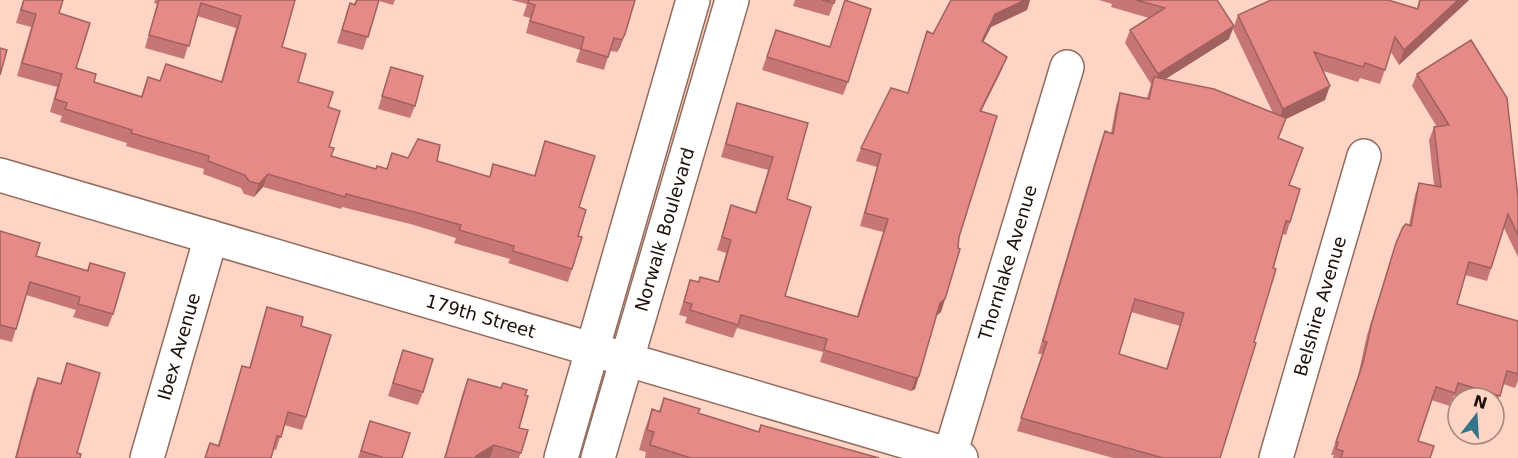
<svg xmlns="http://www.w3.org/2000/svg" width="1518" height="458" font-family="'DejaVu Sans',sans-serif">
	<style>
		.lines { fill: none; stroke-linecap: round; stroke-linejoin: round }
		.minor-casing { stroke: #916c5e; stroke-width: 36 }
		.major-casing { stroke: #916c5e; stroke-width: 36 }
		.minor { stroke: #fff; stroke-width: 33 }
		.major { stroke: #fff; stroke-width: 33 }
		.wall { fill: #c67775; fill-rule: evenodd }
		.shaded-wall { fill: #a1615f }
		.building { fill: #e68a88; stroke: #a1615f; stroke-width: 1.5; fill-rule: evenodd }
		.labels { text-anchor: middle; stroke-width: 6; stroke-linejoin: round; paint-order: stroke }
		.street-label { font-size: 18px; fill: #1d0f09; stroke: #fed4c4 }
	</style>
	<rect width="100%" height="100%" fill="#fed4c4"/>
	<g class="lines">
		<defs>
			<g id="minor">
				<path id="s1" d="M0,175L961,458"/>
				<path id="s2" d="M147,458L211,237"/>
				<path id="s3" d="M949,458L1067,67"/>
				<path id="s4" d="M1276,458L1364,156"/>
			</g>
			<g id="major">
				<path d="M561,458L693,0"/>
				<path id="s5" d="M598,458L732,0"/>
			</g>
		</defs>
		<use href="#minor" class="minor-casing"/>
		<use href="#major" class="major-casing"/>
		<use href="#minor" class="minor"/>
		<use href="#major" class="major"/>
	</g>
	<path class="wall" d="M23,0H63L59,13L76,68L94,82L141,96L148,77L160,81L166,64L221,82L236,28L197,16L184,59L145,48L157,4L154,3L155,0H295L282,47L298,82L328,107L329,147L331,156L376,169H386L392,153L408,158L437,161L489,177L493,164L534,176L545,141L579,207L578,236L572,269L568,282L508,263L510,259L454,243L456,238L414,225L342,207L341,209L263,187L254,197L244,194L241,188L203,174L204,169L126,146L127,143L60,122L62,116L50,112L57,87L17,76L31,27L16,23Z
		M356,0H395L393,5L379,1L363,50L337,43L350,3L354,4Z
		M511,0H635L620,47L617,52L610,51L604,70L576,62L580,50L526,33L530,18L523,16L527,4Z
		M795,0H835L829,16L793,6Z
		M845,0L848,82L843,95L762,70L776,30L830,47Z
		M951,0H1030L1027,10L991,27L983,42L1002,69L981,111L959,237L945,299L941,312L937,315L915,389L911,391L820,362L823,352L737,328L733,338L685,323L687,317L679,315L690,280L698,282H718L726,253L717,250L731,205L755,212L768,170L721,157L733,116L737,103L808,123L787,199L785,296L857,316L883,232L860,226L877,167L856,161L861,148L908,93L927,31L933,34Z
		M1099,0H1217L1229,39L1165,79L1273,113L1233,29L1238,15L1417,8L1419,0H1469L1399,65L1391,52L1380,84L1360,78L1358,82L1323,71L1325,100L1286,119L1279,138L1289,185L1290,222L1286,235L1283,234L1254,342L1220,458H1113L1017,431L1042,354H1038L1100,144L1105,131L1111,133L1116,106L1120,93L1147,98L1151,84L1125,43L1130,30L1149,18L1111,7L1112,4ZM1131,312L1180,326L1166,369L1119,354Z
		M391,67L415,106L410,118L378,109Z
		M1417,74L1518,197V257L1504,228L1487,281L1465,275L1457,304L1518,321V381L1515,388L1503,384L1495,408H1494V398H1459L1454,396L1450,406L1431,400L1418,441L1430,458H1333L1334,455H1331L1358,376L1367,335L1396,243L1409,225L1415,195L1419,183L1434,185L1429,140L1434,127H1437L1412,86Z
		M0,231L36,256L87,270L90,263L113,314L108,327L73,317L76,310L26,295L12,342L0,339Z
		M267,307L301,326L306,417L302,430L284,425L276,450L273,449L270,458H205L210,443L218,445L238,379L242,366L249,368Z
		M403,350L423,392L418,405L388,396Z
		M67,363L77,453L80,458H15L33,390L38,378L60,384Z
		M468,379L525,395L519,428L528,430L519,458H444L463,392Z
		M664,398L698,413L758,432L761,425L879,458H645L646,452L639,450L645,429L652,409L659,411Z
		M370,421L402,458H358Z"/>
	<path class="shaded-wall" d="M1024,0H1030L1027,10L991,27L977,54L982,41L995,14Z
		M1458,0H1469L1399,65L1404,50Z
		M1234,26L1229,39L1153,87L1158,74Z
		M625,34L620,47L617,52L622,40Z
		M1007,57L1002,69L975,124L980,111Z
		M1330,86L1325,100L1286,119L1273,150L1278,123L1283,109Z
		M268,174L263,187L254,197L259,184Z
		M945,299L941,312L936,316L940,303Z
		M919,376L915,389L911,391L916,378Z
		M494,445L490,458H475L476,456Z"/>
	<path class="building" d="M24,0H63L59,13L90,23L76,68L96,74L94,82L142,97L148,77L160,81L166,64L222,82L241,16L201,3L189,46L149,35L159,0H295L282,47L306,54L298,82L333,92L328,107L340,111L329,147L334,148L331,156L376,169L377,166L387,169L392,153L408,158L418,139L440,145L437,161L490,177L493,164L535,176L545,141L595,156L579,207L586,210L578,236L582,237L572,269L513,251L514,246L459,230L461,225L418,213L346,194L345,197L268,174L259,184L249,181L245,175L208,161L209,156L131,133L132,130L65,109L67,103L55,99L62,74L22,63L36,14L21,10Z
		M357,0H379L368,37L342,30L350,3L355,5Z
		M529,0H635L625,34L622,40L614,38L608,57L581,49L584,37L530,21L535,5L528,3Z
		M822,0H835L834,3Z
		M845,0L871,9L848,82L767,57L776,30L830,47Z
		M951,0H1025L995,14L982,41L1007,57L980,111L997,116L959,237L958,248L960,249L945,299L940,303L919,376L916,378L824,350L827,339L741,315L738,325L690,310L692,304L684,302L690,280L699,282L700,277L719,282L731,240L722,237L731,205L756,213L773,157L726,144L737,103L808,123L787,199L811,207L785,296L858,317L888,219L865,213L881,154L861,148L891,88L908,93L927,31L933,34Z
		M1136,0H1217L1234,26L1158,74L1130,30L1165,8Z
		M1271,0H1388L1418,9L1420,0H1458L1404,50L1395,37L1385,70L1365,63L1363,67L1314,52L1330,86L1283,109L1238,15Z
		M1471,40L1507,98L1518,197V235L1508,214L1491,268L1469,262L1457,304L1518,321V374L1507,371L1500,396L1458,383L1455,393L1436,387L1418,441L1434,446L1430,458H1341L1343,451L1336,449L1338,442H1336L1363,363L1372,322L1396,243L1403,227L1406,224L1411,226L1419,183L1441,187L1434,127L1449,125L1417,74Z
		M0,48L7,50L0,75Z
		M391,67L423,76L415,106L382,96Z
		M1154,77L1214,89L1286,118L1278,138L1303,148L1289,185L1300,189L1290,222L1286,221L1273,268L1276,269L1254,342L1256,343L1220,458H1163L1021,418L1047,342L1043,341L1105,131L1113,134L1120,93L1149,99ZM1135,299L1184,313L1167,369L1119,354Z
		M0,231L40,243L36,256L88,271L90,263L125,273L113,314L78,304L80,297L30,282L16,329L0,325Z
		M267,307L303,317L301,326L331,335L306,417L288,412L281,437L277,436L271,458H205L210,443L219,446L242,366L250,368Z
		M403,350L433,359L423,392L393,383Z
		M67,363L100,373L77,453L81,454L80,458H16L38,378L61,384Z
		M468,379L501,388L503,383L527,390L525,395L528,396L519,428L528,430L521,453L494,445L476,456L475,458H445Z
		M664,398L700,409L698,413L759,432L761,425L879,458H691L650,445L654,432L647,430L652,409L660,412Z
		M370,421L410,433L402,458H382V457L361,451Z"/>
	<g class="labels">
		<g class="street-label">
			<text dy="6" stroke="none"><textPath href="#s5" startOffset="238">Norwalk Boulevard</textPath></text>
			<text dy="6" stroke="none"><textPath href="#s3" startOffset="204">Thornlake Avenue</textPath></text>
			<text dy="6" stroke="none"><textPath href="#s4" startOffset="158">Belshire Avenue</textPath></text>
			<text dy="6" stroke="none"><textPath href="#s1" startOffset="501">179th Street</textPath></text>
			<text dy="6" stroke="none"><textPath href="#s2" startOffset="116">Ibex Avenue</textPath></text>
		</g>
	</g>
	<g transform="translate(1476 416) rotate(17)"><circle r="28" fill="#fed4c4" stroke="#a48579" stroke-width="1.5"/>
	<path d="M0-4.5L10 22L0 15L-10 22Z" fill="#347488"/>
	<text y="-9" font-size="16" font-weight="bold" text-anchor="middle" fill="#1d0f09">N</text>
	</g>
</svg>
